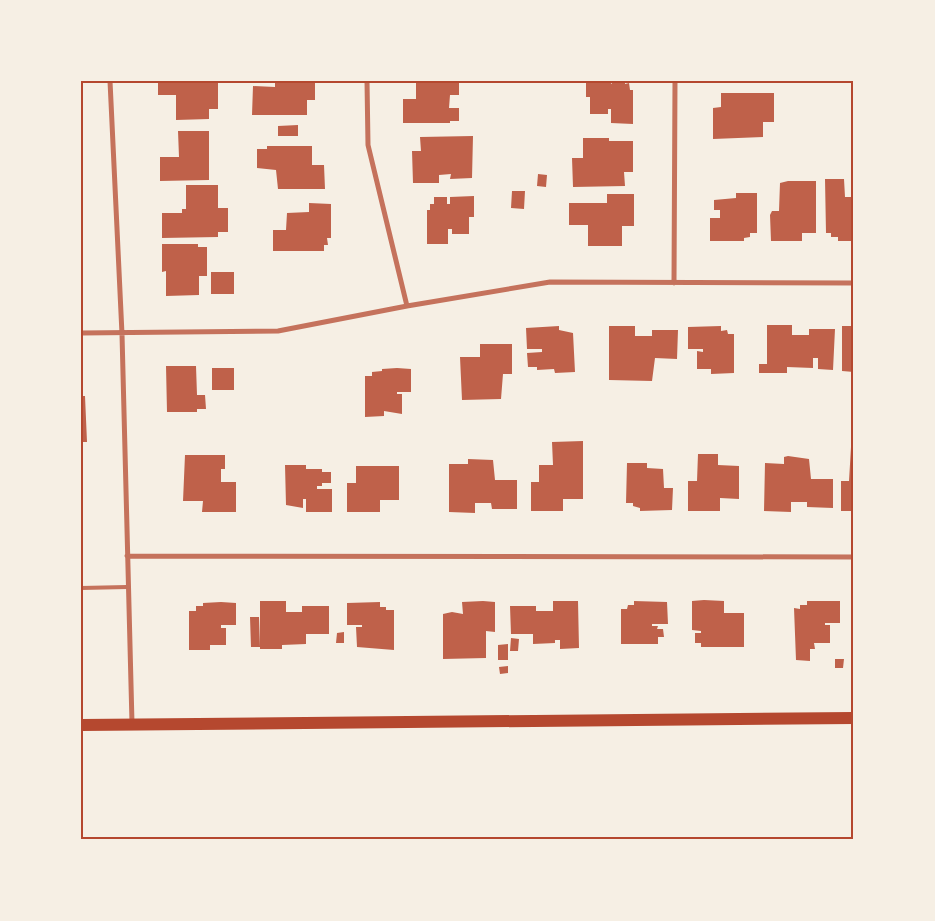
<svg xmlns="http://www.w3.org/2000/svg" width="935" height="921" font-family="Barlow,sans-serif">
	<style>
		.building { fill: #bf614a }
		.lines { fill: none; stroke-linecap: round; stroke-linejoin: round }
		.service { stroke: #c5725c; stroke-width: 4 }
		.minor { stroke: #c5725c; stroke-width: 5 }
		.primary { stroke: #b5482f; stroke-width: 12 }
		.neatline { fill: none; stroke: #b5482f; stroke-width: 2 }
	</style>
	<rect width="100%" height="100%" fill="#f6efe4"/>
	<path class="building" d="M158,81H218V109H209V119L176,120V95H158Z
		M275,81H315V100H307V115H252L253,86L275,87Z
		M416,81L459,82V95H450L449,108H459V121H450V123H403V99H416Z
		M586,81H608L612,84V81H625V84L629,83L630,90H633V124L611,123V109H608V114H590V97H586Z
		M721,93H774V122H763V137L713,139V108L721,107Z
		M298,125V136H278V126Z
		M178,131H209V180L160,181V157H179Z
		M473,136L472,178L450,179L451,174L439,175V183H413L412,151H421L420,137Z
		M583,138H609V141H633V172H624L625,186L573,187L572,158H583Z
		M267,146H312V165H324L325,189H278L276,170L257,168V149H267Z
		M538,174L547,175L546,187L537,186Z
		M825,179H844L845,197H854V241H838V237H831V233H826Z
		M788,181H816V233H802V241H771L770,215L772,211H779L780,183Z
		M186,185H218V208H228V232H218V237L162,238V213H182V209H186Z
		M512,191H525L524,209L511,208Z
		M736,193H757V233H750V237L744,238V241H710V218H720V210H714V200L736,198Z
		M607,194H634V226H622V246H588V225H569V203H607Z
		M474,196V217H469V234H452V229H448V244H427V210H430V204H434V197H447V204H450V197Z
		M309,203L331,204V238H327L328,245H324V251H273V230H286L287,213L309,212Z
		M162,244H198V247H207V276H199V295L166,296V271L162,272Z
		M211,272H234V294H211Z
		M767,325H792V335H809V329H835L833,370L818,369V358H813V368L787,367V373H759V364H767Z
		M559,326V330L573,333L575,372L555,373L554,369L537,370V367H528L527,353L542,352V349H527L526,328Z
		M609,326H635V336H652V330H678L677,359L655,358L652,381L609,380Z
		M721,326V331L727,330L728,334H734V373L711,374V369H697V351L703,352V349H688V327Z
		M842,326H854V372L842,371Z
		M480,344H512V374H503L501,399L462,400L460,357H480Z
		M166,366H196L197,395H205L206,409H197V412H167Z
		M212,368H234V390H212Z
		M397,368L411,369V392H397V394H402V414L384,411V416L365,417V376H372V372L382,371V369Z
		M81,396H85L87,442H81Z
		M583,441V499H563V511H531V482H539V465H553L552,442Z
		M851,447H854V511H841V481H849Z
		M698,454H718V465L739,466V499L720,498V511H688V481H697Z
		M185,455H225V469H221V482H236V512H202L203,501H183Z
		M788,456L809,459L811,479H833V508L807,507V502H791V512L764,511L765,463L784,464V457Z
		M468,459L493,460L495,480H517V509H492L491,503H475V513L449,512V464H468Z
		M627,463H647V468L663,469L664,488H673L672,510L640,511V508L633,506V503H626Z
		M285,465H306V469H322V472H331V483H322V486H317V489H332V512H306V499H303V508L286,505Z
		M356,466H399V500H380V512H347V483H356Z
		M704,600L724,601V613H744V647H701V643H695V633H701V631L692,630V601Z
		M260,601H286V612H302V606H329V634H306V644L282,645V649H260Z
		M483,601L495,602V632L486,631V658L443,659V614L452,612L463,614L462,602Z
		M553,601H578L579,648L560,649V640H555V643L533,644V634H511L510,606H536V611H553Z
		M634,601L667,602L668,624H652V626H658L657,629H663L664,637H658V644H621V609H627L628,605H634Z
		M807,601H840V623H825V625H830V643H814L815,649H810V661L796,660L794,608L800,609V605H807Z
		M221,602L236,603V625H221V628H226V645H210V650H189V611H196V606H203V603Z
		M380,602V607H386V610H394V650L357,647L356,627H362V625H347V603Z
		M250,617H259L260,647H251Z
		M344,632V643H336L337,633Z
		M511,638L519,639L518,651H510Z
		M508,644V660H498V645Z
		M835,659H844L843,668H835Z
		M508,666V673L500,674L499,667Z"/>
	<g class="lines">
		<path class="service" d="M81,588L127,587"/>
		<path class="minor" d="M110,81L122,334L132,723
			M367,81L368,145L407,306
			M674,283L675,81
			M81,333L278,331L407,306L550,282L854,283
			M127,556L854,557"/>
		<path class="primary" d="M81,725L854,718"/>
	</g>
	<rect width="935" height="921" fill="none" stroke="#f6efe4" stroke-width="165"/>
	<rect x="82" y="82" width="770" height="756" class="neatline"/>
</svg>
